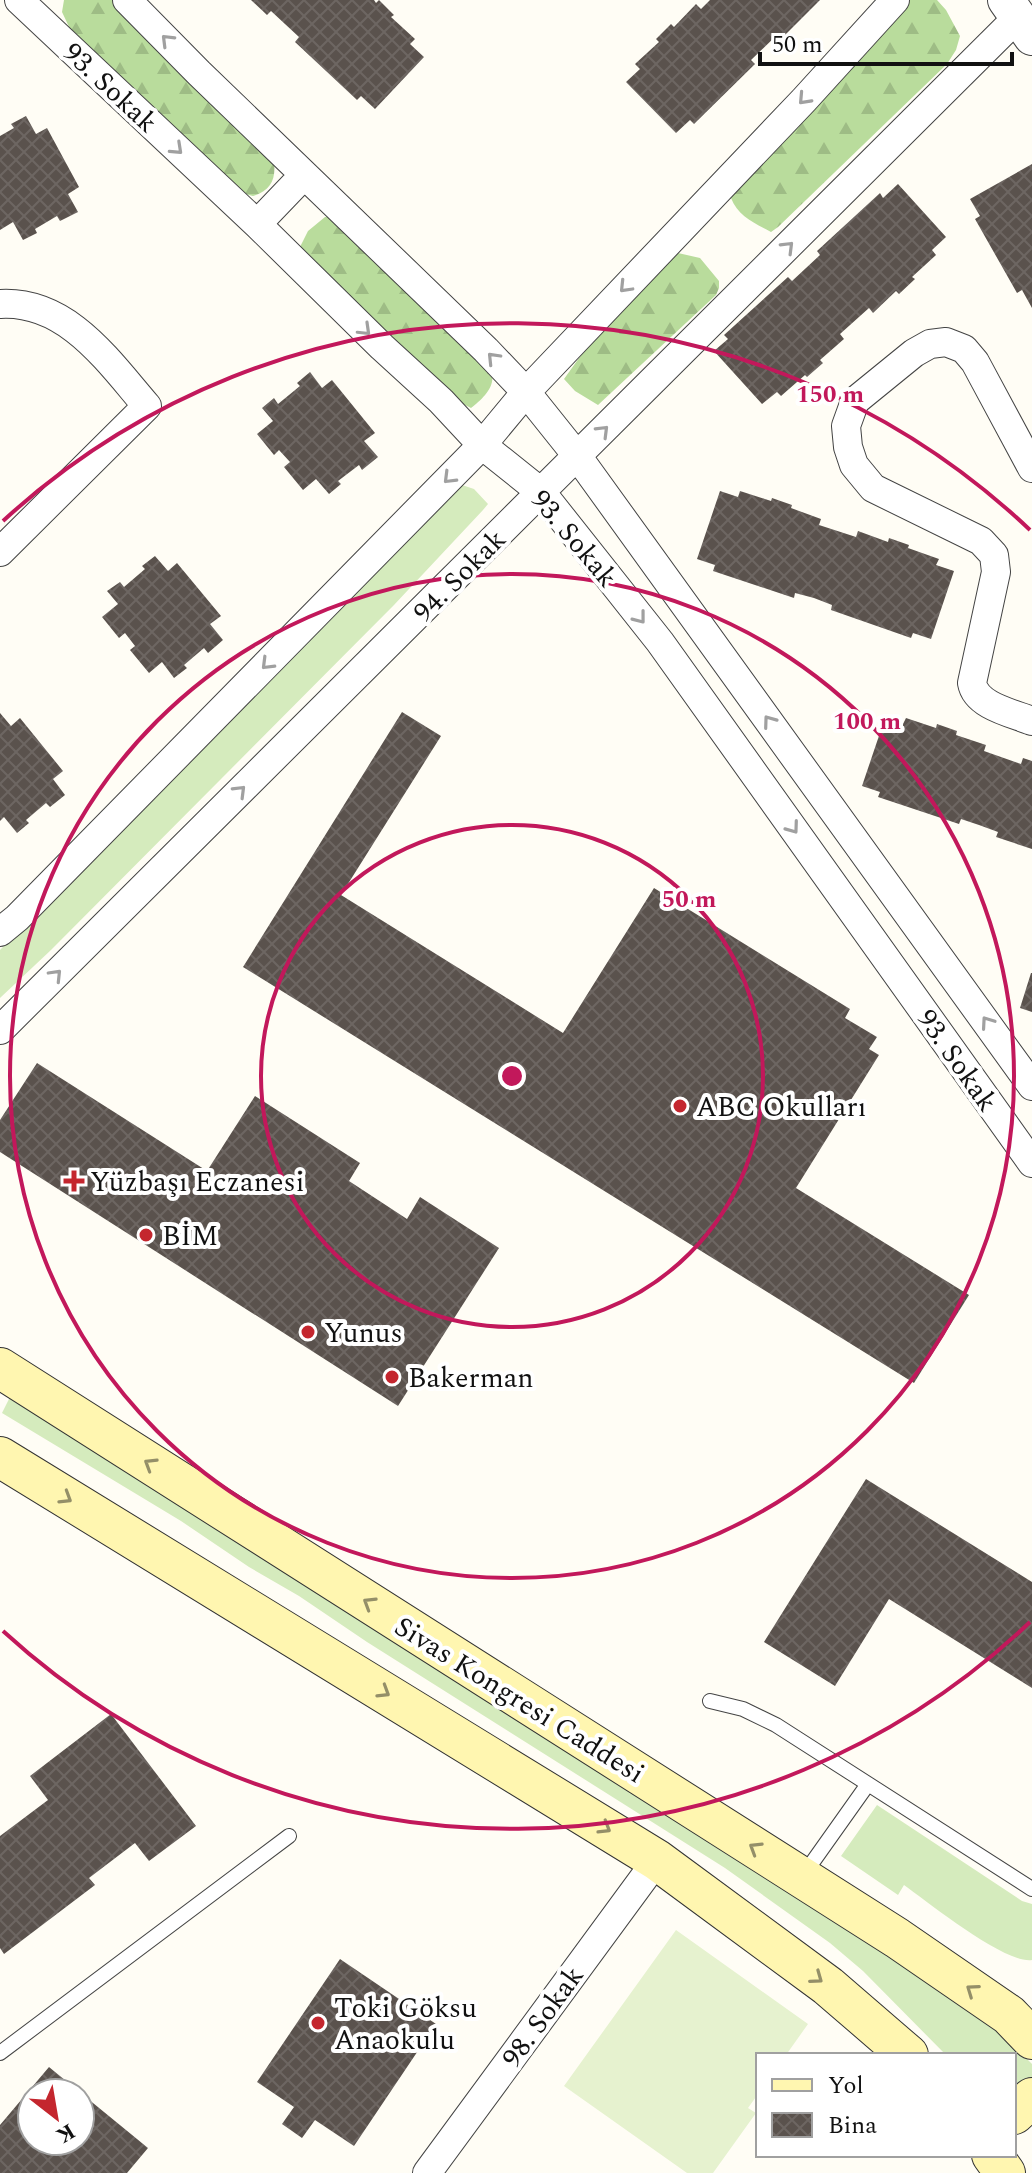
<svg xmlns="http://www.w3.org/2000/svg" width="1032" height="2173" font-family="Spectral,serif">
	<style>
		.grass { fill: #d5ebbd }
		.forest { fill: url(#forest-firs) }
		.pitch { fill: #e6f2cf }
		.building { fill: url(#building-cross-hatch); fill-rule: evenodd }
		.lines { fill: none; stroke-linecap: round; stroke-linejoin: round }
		.service-casing { stroke: #444; stroke-width: 16 }
		.minor-casing { stroke: #444; stroke-width: 30 }
		.tertiary-casing { stroke: #444; stroke-width: 38 }
		.secondary-casing { stroke: #333; stroke-width: 42 }
		.service { stroke: #fff; stroke-width: 14 }
		.minor { stroke: #fff; stroke-width: 28 }
		.tertiary { stroke: #fff; stroke-width: 36 }
		.secondary { stroke: #fff6b0; stroke-width: 40 }
		.oneway { stroke: #a0a0a0 }
		.oneway2 { stroke: #948f68 }
		.ring { fill: none; stroke: #c2185b; stroke-width: 4 }
		.poi-dot { fill: #c4262e; stroke: #fff; stroke-width: 3 }
		.labels { text-anchor: middle; stroke-width: 8; stroke-linejoin: round; paint-order: stroke }
		.street-label { font-size: 28px; fill: #111; stroke: #fff }
		.poi-label { font-size: 28px; fill: #111; stroke: #fff; text-anchor: start }
		.centre { fill: #c2185b; stroke: #fff; stroke-width: 4 }
		.ring-label { font-size: 24px; text-anchor: middle; font-weight: bold; fill: #c2185b; stroke: #fff; stroke-width: 8; stroke-linejoin: round; paint-order: stroke }
	</style>
	<defs>
		<pattern id="forest-firs" width="22" height="20" patternUnits="userSpaceOnUse" patternTransform="scale(2)"><rect width="22" height="20" fill="#b9dc9c"/><path d="M5 1l3.5 6h-7zM16 11l3.5 6h-7z" fill="#9ebc85"/></pattern>
		<pattern id="building-cross-hatch" width="8" height="8" patternUnits="userSpaceOnUse" patternTransform="scale(2)"><rect width="8" height="8" fill="#5a524d"/><path d="M0 0l8 8M0 8l8-8" fill="none" stroke="#6d6662"/></pattern>
	</defs>
	<rect width="100%" height="100%" fill="#fffdf5"/>
	<path class="grass" d="M459,484L474,489L488,504L483,510L394,605L51,950L0,998V950Z
		M12,1393L959,1998L1015,2047L1032,2064V2082L1014,2098V2055H946L863,1971L830,1943L725,1868L367,1642L299,1596L249,1567L181,1521L2,1413Z
		M877,1805L1022,1901L1032,1904V1960C1005,1964 929,1903 904,1885L898,1895L841,1856Z"/>
	<path class="forest" d="M64,0H113L153,37L274,162C276,179 271,191 253,196L245,194L71,31L62,12Z
		M910,0H937L946,10L960,36L956,50L947,64L778,227L771,232C754,223 738,216 731,198L741,184Z
		M325,217H335L492,374C495,388 481,400 471,408L455,400L298,251L308,231Z
		M678,253L700,258L719,281V288L716,295L598,405L575,391L564,379L597,333Z"/>
	<path class="pitch" d="M676,1930L808,2024L786,2055H758V2094L748,2108L756,2113L713,2173H687L564,2086Z"/>
	<path class="building" d="M251,0H374L376,3L379,0L394,15L391,17L415,39L410,44L424,57L375,109L361,96L357,100L295,42L299,37L271,11L267,15Z
		M710,0H820L783,37L779,33L751,60L755,64L694,124L690,120L676,133L626,82L640,69L635,64L659,42L656,39L671,24L674,27L696,4L701,9Z
		M26,116L36,134L47,128L79,187L68,194L78,212L60,221L57,216L35,229L37,233L23,240L13,222L0,230V136L14,128L11,124Z
		M1032,164V308L1022,290L1017,293L975,219L980,216L970,199Z
		M898,184L946,237L932,250L936,255L912,277L915,279L899,294L896,291L873,313L869,308L840,334L844,339L820,360L823,363L807,377L805,375L781,396L777,392L762,404L714,351L728,339L724,335L788,277L792,281L820,255L817,251L880,193L883,198Z
		M310,372L322,388L332,380L375,433L364,441L378,457L362,470L359,465L338,481L341,484L329,494L316,479L303,490L284,467L290,462L279,450L274,455L257,434L273,421L262,408L274,398L278,404L300,386L297,383Z
		M720,491L738,497L740,491L771,501L772,498L792,505L791,508L821,519L819,525L856,537L858,531L888,542L889,538L909,545L908,548L939,559L936,565L954,571L931,639L913,633L911,638L831,610L832,605L814,598L795,593L794,598L713,571L715,565L697,559Z
		M155,556L168,571L177,563L221,616L210,624L223,640L208,653L204,648L184,665L187,668L174,678L162,662L149,673L130,650L135,646L125,633L119,638L102,617L118,604L107,591L120,582L124,587L145,569L142,566Z
		M402,712L441,736L341,895L563,1033L654,888L850,1009L845,1018L877,1037L869,1049L879,1055L796,1188L969,1295L914,1383L243,967Z
		M0,713L11,726L20,718L63,771L53,779L65,795L50,807L46,803L26,820L29,823L17,833L4,817L0,821Z
		M885,718L903,724L906,718L936,728L937,724L957,731L956,735L986,745L984,751L1021,764L1023,758L1032,761V849L996,837L998,832L979,825L961,819L959,824L878,797L880,792L862,786Z
		M1031,973H1032V1012L1020,1008Z
		M37,1063L207,1171L255,1096L360,1163L349,1181L407,1219L420,1197L499,1248L398,1406L0,1152V1120Z
		M866,1479L1032,1582V1688L889,1599L835,1686L764,1642Z
		M111,1714L196,1826L149,1861L135,1843L89,1878L95,1885L4,1954L0,1948V1836L48,1800L30,1776Z
		M340,1959L436,2024L354,2146L315,2120L302,2138L282,2124L294,2107L257,2082Z
		M49,2067L148,2148L127,2173H0V2125ZM32,2093H80V2141H32Z"/>
	<g class="lines">
		<defs>
			<path id="service" d="M710,1701L743,1709L776,1725L1032,1889
				M802,1877L868,1784
				M0,2053L289,1836"/>
			<path id="minor" d="M19,0L257,224L382,347L441,401L482,445L542,493L660,642L1032,1163
				M127,0L199,73L486,350L526,392L578,457L1032,1086
				M257,224L304,175
				M0,304C67,300 108,361 147,406L0,552
				M1032,468L975,362L964,349L946,342L930,344L914,353L855,401L846,426L848,447L854,465L873,488L981,541L994,555L996,572L972,683C976,706 1012,713 1032,721
				M0,932L17,918L482,445L526,392L804,100L895,0
				M0,1030L1018,17
				M427,2173L657,1860"/>
			<path id="tertiary" d="M1006,0L1032,37"/>
			<path id="secondary" d="M0,1368L897,1938L1009,2015L1032,2039
				M0,1457L657,1860L828,1986L908,2055
				M1014,2114L1032,2098
				M992,2155L1005,2173"/>
		</defs>
		<use href="#service" class="service-casing"/>
		<use href="#minor" class="minor-casing"/>
		<use href="#tertiary" class="tertiary-casing"/>
		<use href="#secondary" class="secondary-casing"/>
		<use href="#service" class="service"/>
		<use href="#minor" class="minor"/>
		<use href="#tertiary" class="tertiary"/>
		<use href="#secondary" class="secondary"/>
	</g>
	<defs><path id="oneway-chevron" d="M-2-3.5L2.5 0L-2 3.5" fill="none" stroke-width="1.6" stroke-linecap="round" stroke-linejoin="round" transform="scale(2)"/></defs>
	<g class="oneway">
		<use href="#oneway-chevron" transform="translate(167 40) rotate(-135)"/>
		<use href="#oneway-chevron" transform="translate(804 99) rotate(133)"/>
		<use href="#oneway-chevron" transform="translate(177 149) rotate(43)"/>
		<use href="#oneway-chevron" transform="translate(788 247) rotate(-45)"/>
		<use href="#oneway-chevron" transform="translate(625 287) rotate(134)"/>
		<use href="#oneway-chevron" transform="translate(365 330) rotate(44)"/>
		<use href="#oneway-chevron" transform="translate(493 358) rotate(-134)"/>
		<use href="#oneway-chevron" transform="translate(603 431) rotate(-45)"/>
		<use href="#oneway-chevron" transform="translate(449 478) rotate(135)"/>
		<use href="#oneway-chevron" transform="translate(640 618) rotate(52)"/>
		<use href="#oneway-chevron" transform="translate(267 664) rotate(135)"/>
		<use href="#oneway-chevron" transform="translate(769 721) rotate(-126)"/>
		<use href="#oneway-chevron" transform="translate(240 791) rotate(-45)"/>
		<use href="#oneway-chevron" transform="translate(793 828) rotate(54)"/>
		<use href="#oneway-chevron" transform="translate(56 975) rotate(-46)"/>
		<use href="#oneway-chevron" transform="translate(987 1022) rotate(-125)"/>
	</g>
	<g class="oneway2">
		<use href="#oneway-chevron" transform="translate(150 1464) rotate(-148)"/>
		<use href="#oneway-chevron" transform="translate(66 1498) rotate(32)"/>
		<use href="#oneway-chevron" transform="translate(369 1603) rotate(-148)"/>
		<use href="#oneway-chevron" transform="translate(384 1692) rotate(32)"/>
		<use href="#oneway-chevron" transform="translate(605 1828) rotate(31)"/>
		<use href="#oneway-chevron" transform="translate(755 1848) rotate(-148)"/>
		<use href="#oneway-chevron" transform="translate(817 1978) rotate(36)"/>
		<use href="#oneway-chevron" transform="translate(972 1990) rotate(-145)"/>
	</g>
	<g class="ring">
		<circle cx="512" cy="1076" r="251"/>
		<circle cx="512" cy="1076" r="502"/>
		<path d="M1030 1622A753 753 0 0 1 3 1631M3 521A753 753 0 0 1 1030 530"/>
	</g>
	<g class="poi-dot">
		<circle cx="680" cy="1106" r="8"/>
		<path d="M70 1169h8v8h8v8h-8v8h-8v-8h-8v-8h8z"/>
		<circle cx="146" cy="1235" r="8"/>
		<circle cx="308" cy="1332" r="8"/>
		<circle cx="392" cy="1377" r="8"/>
		<circle cx="318" cy="2023" r="8"/>
	</g>
	<g class="labels">
		<g class="street-label">
			<text transform="translate(111 87) rotate(43)" y="10">93. Sokak</text>
			<text transform="translate(575 538) rotate(50)" y="10">93. Sokak</text>
			<text transform="translate(459 575) rotate(-45)" y="10">94. Sokak</text>
			<text transform="translate(958 1060) rotate(55)" y="10">93. Sokak</text>
			<text transform="translate(520 1699) rotate(32)" y="10">Sivas Kongresi Caddesi</text>
			<text transform="translate(542 2016) rotate(-54)" y="10">98. Sokak</text>
		</g>
		<g class="poi-label">
			<text x="696" y="1116">ABC Okulları</text>
			<text x="90" y="1191">Yüzbaşı Eczanesi</text>
			<text x="162" y="1245">BİM</text>
			<text x="324" y="1342">Yunus</text>
			<text x="408" y="1387">Bakerman</text>
			<text x="334" y="2017">Toki Göksu<tspan x="334" dy="32">Anaokulu</tspan></text>
		</g>
	</g>
	<circle cx="512" cy="1076" r="12" class="centre"/>
	<g class="ring-label">
		<text x="830" y="402">150 m</text>
		<text x="867" y="729">100 m</text>
		<text x="689" y="907">50 m</text>
	</g>
	<rect x="756" y="2053" width="260" height="104" fill="#ffffff" stroke="#a0a0a0" stroke-width="2"/>
	<rect x="772" y="2079" width="40" height="12" fill="#fff6b0" stroke="#a0a0a0" stroke-width="2"/>
	<text x="828" y="2093" font-size="24" fill="#111111">Yol</text>
	<rect x="772" y="2113" width="40" height="24" fill="url(#building-cross-hatch)" stroke="#a0a0a0" stroke-width="2"/>
	<text x="828" y="2133" font-size="24" fill="#111111">Bina</text>
	<g transform="translate(56 2117) rotate(149)"><circle r="38" fill="#ffffff" stroke="#a0a0a0" stroke-width="2"/>
	<path d="M0-6L14 30L0 20L-14 30Z" fill="#c4262e"/>
	<text y="-12" font-size="22" font-weight="bold" text-anchor="middle" fill="#111111">K</text>
	</g>
	<path d="M760 52v12h252v-12" fill="none" stroke="#111111" stroke-width="4"/>
	<text x="772" y="52" font-size="24" fill="#111111" stroke="#ffffff" stroke-width="6" paint-order="stroke">50 m</text>
</svg>
